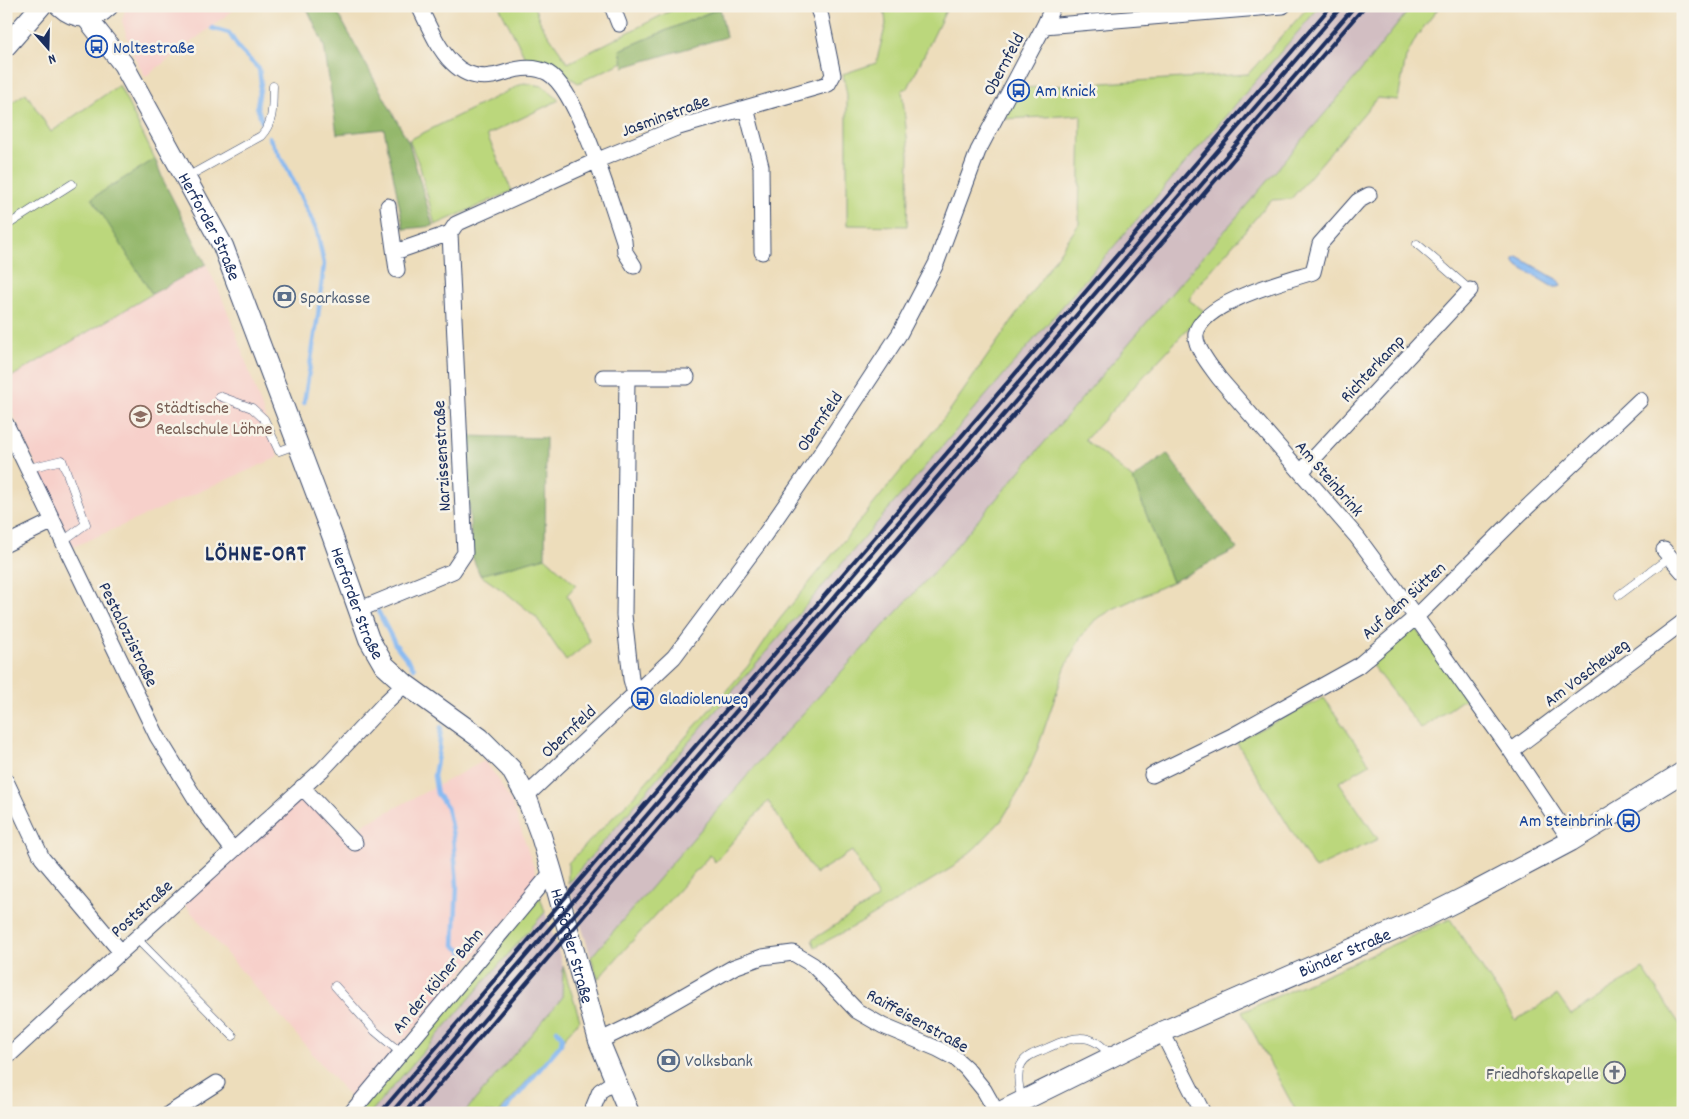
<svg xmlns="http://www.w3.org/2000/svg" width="1689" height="1119" font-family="Dekko,sans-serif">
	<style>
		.built { fill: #f7d0ca }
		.industrial { fill: #d2bec2 }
		.green { fill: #bbd77c; stroke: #6b836d }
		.forest { fill: #94b86c; stroke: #587465 }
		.water { fill: #84b8f2; stroke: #5074a8 }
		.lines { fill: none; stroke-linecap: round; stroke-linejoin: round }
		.stream { stroke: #84b8f2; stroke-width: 4.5 }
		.lane-casing { stroke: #3a496c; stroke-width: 9 }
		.street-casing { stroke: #3a496c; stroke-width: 17 }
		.secondary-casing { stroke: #3a496c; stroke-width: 22 }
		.lane { stroke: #fff; stroke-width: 8 }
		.street { stroke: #fff; stroke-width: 15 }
		.secondary { stroke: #fff; stroke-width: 20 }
		.rail { stroke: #1b2f5e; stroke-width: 4 }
		.labels { text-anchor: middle; stroke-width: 5; stroke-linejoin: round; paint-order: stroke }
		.transit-label { font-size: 18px; fill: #164399; stroke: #f7f3e8; text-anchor: start }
		.street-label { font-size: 18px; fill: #1b2f5e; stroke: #f7f3e8 }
		.service-label { font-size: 18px; fill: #4e5e75; stroke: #f7f3e8; text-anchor: start }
		.education-label { font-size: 18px; fill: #785e54; stroke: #f7f3e8; text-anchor: start }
		.worship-label { font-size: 18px; fill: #5b616d; stroke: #f7f3e8; text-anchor: end }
		.district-label { font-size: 22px; font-weight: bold; letter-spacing: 1px; fill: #1b2f5e; stroke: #f7f3e8 }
	</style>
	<rect width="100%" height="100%" fill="#f7f3e8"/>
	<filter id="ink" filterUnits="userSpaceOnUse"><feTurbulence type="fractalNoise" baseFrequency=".02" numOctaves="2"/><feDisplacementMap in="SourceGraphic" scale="10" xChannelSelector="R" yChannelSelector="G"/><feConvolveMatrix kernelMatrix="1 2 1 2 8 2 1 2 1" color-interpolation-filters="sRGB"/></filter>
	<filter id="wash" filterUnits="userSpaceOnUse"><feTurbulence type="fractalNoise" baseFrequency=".0096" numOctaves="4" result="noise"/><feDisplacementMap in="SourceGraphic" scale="20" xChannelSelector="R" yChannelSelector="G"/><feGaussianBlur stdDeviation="1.12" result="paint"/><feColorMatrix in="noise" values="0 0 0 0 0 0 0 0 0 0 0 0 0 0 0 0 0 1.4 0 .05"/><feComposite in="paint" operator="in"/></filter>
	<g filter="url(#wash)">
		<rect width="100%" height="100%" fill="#edddbb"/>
		<path class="built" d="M126,6H239L145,77L131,50L122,21Z
			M206,264L219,290L238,339L279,457L73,547L6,399V380L152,294Z
			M484,761L497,777L514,808L539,883L353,1101L184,904L305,795L341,834L355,829Z"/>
		<path class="industrial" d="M1320,6H1412L1355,78L939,566L771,748L591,957L568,883Z
			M545,912L563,966L562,998L464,1113H370Z"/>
		<path class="green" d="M499,6H534L541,24L568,63L680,6H724L620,50L623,62L578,83L547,62L526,59Z
			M884,6H948L908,88L902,90L909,156L907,226L847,225V95L843,74L876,63L886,24Z
			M1309,6H1320L568,883V863L632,798L748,666L779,620L948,413L1079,224L1081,115L1004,119L1022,88L1248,74Z
			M1412,6H1440L1417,36L1406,57L1398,100L1377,98L1291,199L1271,200L1196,288L1189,300L1204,311L1085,440L1133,479L1172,582L1115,608L1095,620L1080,638L1065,668L1036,753L1021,788L1001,821L976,847L953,867L859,924L815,947L812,940L878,898L852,851L815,874L768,801L715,862L710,855L598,979L591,957L771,748L939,566L1355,78Z
			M524,83L543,86L559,100L487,135L512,191L435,225L420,167L409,140Z
			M119,85L155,159L93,198L152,294L6,380V106L26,93L51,132Z
			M545,557L576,585L567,595L590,642L566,661L536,617L509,595L480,575Z
			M1416,628L1467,697L1421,729L1371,664Z
			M1324,698L1370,764L1339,782L1378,839L1315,869L1236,741Z
			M540,897L545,912L370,1113H358Z
			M1450,919L1516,1020L1557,995L1571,1015L1643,969L1683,1029V1113H1297L1242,1012Z
			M563,966L580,1020L499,1113H464L562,998Z"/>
		<path class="forest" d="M306,6H334L409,143L433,226L404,229L384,129L337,134L324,45Z
			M720,8L726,37L624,67L620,50Z
			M155,159L164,182L206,264L152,294L92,198Z
			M465,436L546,438L545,557L480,575L472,556Z
			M1167,454L1237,549L1172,582L1133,479Z"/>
		<path class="water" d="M1518,257L1558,280L1561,285L1559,287H1553L1516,265L1514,262V259Z"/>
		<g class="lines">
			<path class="stream" d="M212,28L229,33L240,50L259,69L261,83L257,106L262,122
				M269,137L288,170L317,231L324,264L318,316L304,403
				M378,611L395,644L414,668
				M441,727L439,749L434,776L437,794L447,807L453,836L457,885L454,945L464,953
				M503,1113L561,1044L562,1036L557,1030"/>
		</g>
	</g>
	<g filter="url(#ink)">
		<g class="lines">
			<defs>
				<path id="lane" d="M187,177L261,136C275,121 272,105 273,86
					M6,226L72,184
					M1417,244L1470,290
					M219,396L252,408L264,419L279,451L296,445
					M29,468L62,460L86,524L63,541
					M1619,595L1670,557
					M136,938L233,1036
					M335,986L375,1031L401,1053
					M1022,1099C1019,1089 1016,1075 1021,1065C1025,1056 1035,1053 1043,1050C1069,1038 1091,1028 1111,1057"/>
				<path id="street" d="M419,6C436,41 454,91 504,73C518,68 534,65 548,73C578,90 612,206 624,241L625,252L634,266
					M612,6L619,24
					M1044,26L1283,6
					M746,108L761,166L762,252
					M1369,195L1358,201L1320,244L1313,272C1285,281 1202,302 1196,334C1194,347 1212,368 1219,378L1357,537L1416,617L1511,751L1571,841
					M388,206L397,270
					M395,252L450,233
					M603,377H687
					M627,377L624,615L631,679L635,694
					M6,424L157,736L203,811L233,850
					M1301,472L1470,290
					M6,544L53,521
					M1664,550L1683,572
					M358,610L453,571L465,553L450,233L456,224L598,160L679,127L828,84L833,75L821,17L817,6
					M1511,751L1683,622
					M1152,775L1232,736L1358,666L1416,617L1520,514L1640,400
					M6,781L42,858L121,952
					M302,787L355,843
					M526,796L674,657L759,543L817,459L900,333L936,264L978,151L1044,26L1053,6
					M1162,1032L1203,1113
					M599,1041L636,1023L734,967L762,957L793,953L813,965L857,1011L883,1026L938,1049L955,1058L966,1068L984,1090L997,1113
					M6,1058L121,952L323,769L384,704L405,684
					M170,1113L217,1083
					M351,1113L552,872
					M591,1113L600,1091L615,1081"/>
				<g id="secondary">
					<path d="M60,6C75,20 94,20 108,6"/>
					<path id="s1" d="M86,17L123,64L223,246L332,535L369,639L384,665L405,684L480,738L511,769L526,796L541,836L552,872L599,1041L629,1113"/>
					<path d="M6,46L41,6"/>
					<path id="s2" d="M998,1113L1162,1032L1425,917L1469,895L1571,841L1683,772"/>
				</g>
			</defs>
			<use href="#lane" class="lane-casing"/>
			<use href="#street" class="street-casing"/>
			<use href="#secondary" class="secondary-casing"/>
			<use href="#lane" class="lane"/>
			<use href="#street" class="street"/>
			<use href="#secondary" class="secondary"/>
			<path class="rail" d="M380,1113L1331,6
				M391,1113L1342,6
				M404,1113L1355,6
				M415,1113L1365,6"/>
		</g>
	</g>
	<defs>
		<symbol id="bus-ring" viewBox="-11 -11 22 22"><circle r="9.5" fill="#f7f3e8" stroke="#1a4fb4" stroke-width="1.5"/><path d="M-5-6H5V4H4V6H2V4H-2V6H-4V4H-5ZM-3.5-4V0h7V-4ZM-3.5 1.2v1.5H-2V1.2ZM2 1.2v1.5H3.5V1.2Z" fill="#1a4fb4"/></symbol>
		<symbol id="bank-ring" viewBox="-11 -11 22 22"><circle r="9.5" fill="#f7f3e8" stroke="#5c6f8a" stroke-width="1.5"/><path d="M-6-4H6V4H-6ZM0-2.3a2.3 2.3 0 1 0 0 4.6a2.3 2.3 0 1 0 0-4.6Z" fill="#5c6f8a"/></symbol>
		<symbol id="school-ring" viewBox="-11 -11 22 22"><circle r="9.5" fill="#f7f3e8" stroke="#8d6e63" stroke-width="1.5"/><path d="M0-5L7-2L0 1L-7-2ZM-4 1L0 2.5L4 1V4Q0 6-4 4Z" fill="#8d6e63"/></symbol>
		<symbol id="church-ring" viewBox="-11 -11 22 22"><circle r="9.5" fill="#f7f3e8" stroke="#6b7280" stroke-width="1.5"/><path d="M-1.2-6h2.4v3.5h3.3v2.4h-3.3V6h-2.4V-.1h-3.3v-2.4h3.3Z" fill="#6b7280"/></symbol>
	</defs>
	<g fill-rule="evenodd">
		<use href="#bus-ring" x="84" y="34" width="25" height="25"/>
		<use href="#bus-ring" x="1006" y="78" width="25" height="25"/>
		<use href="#bank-ring" x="272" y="284" width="25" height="25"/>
		<use href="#school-ring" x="128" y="404" width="25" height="25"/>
		<use href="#bus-ring" x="630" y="686" width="25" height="25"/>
		<use href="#bus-ring" x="1616" y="808" width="25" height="25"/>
		<use href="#bank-ring" x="656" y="1048" width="25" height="25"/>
		<use href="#church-ring" x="1602" y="1060" width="25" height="25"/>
	</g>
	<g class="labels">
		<g class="transit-label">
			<text x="113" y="53">Noltestraße</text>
			<text x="1035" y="96">Am Knick</text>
			<text x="659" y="704">Gladiolenweg</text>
			<text x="1613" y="826" text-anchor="end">Am Steinbrink</text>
		</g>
		<g class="street-label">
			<text transform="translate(1003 64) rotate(-62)" y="6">Obernfeld</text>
			<text transform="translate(665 115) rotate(-20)" y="6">Jasminstraße</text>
			<text dy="6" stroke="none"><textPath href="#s1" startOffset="244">Herforder Straße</textPath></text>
			<text transform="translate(1372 368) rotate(-47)" y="6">Richterkamp</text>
			<text transform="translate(819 421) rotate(-56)" y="6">Obernfeld</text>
			<text transform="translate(441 456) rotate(-93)" y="6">Narzissenstraße</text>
			<text transform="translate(1330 478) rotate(49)" y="6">Am Steinbrink</text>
			<text transform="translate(1403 600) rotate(-42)" y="6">Auf dem Sütten</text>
			<text dy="6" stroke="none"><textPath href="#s1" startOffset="649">Herforder Straße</textPath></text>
			<text transform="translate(129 634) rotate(64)" y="6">Pestalozzistraße</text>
			<text transform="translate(1586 672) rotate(-37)" y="6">Am Voscheweg</text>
			<text transform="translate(568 731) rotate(-43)" y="6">Obernfeld</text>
			<text transform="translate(141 908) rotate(-42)" y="6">Poststraße</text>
			<text dy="6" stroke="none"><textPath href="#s1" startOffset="1069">Herforder Straße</textPath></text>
			<text dy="6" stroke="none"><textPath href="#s2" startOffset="382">Bünder Straße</textPath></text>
			<text transform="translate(437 980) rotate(-50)" y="6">An der Kölner Bahn</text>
			<text transform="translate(918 1020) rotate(29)" y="6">Raiffeisenstraße</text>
		</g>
		<g class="service-label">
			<text x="300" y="303">Sparkasse</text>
			<text x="685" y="1066">Volksbank</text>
		</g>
		<g class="education-label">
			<text x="156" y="413">Städtische<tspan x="156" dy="21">Realschule Löhne</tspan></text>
		</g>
		<g class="worship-label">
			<text x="1599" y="1079">Friedhofskapelle</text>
		</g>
		<g class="district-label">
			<text x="256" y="560">LÖHNE-ORT</text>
		</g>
	</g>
	<rect width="1689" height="1119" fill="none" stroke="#f7f3e8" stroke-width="25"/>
	<g transform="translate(48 48) rotate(160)" stroke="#f7f3e8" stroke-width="4" paint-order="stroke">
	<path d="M0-4L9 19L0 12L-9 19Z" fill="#1b2f5e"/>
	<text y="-8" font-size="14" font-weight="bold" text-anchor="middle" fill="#1b2f5e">N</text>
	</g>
</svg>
